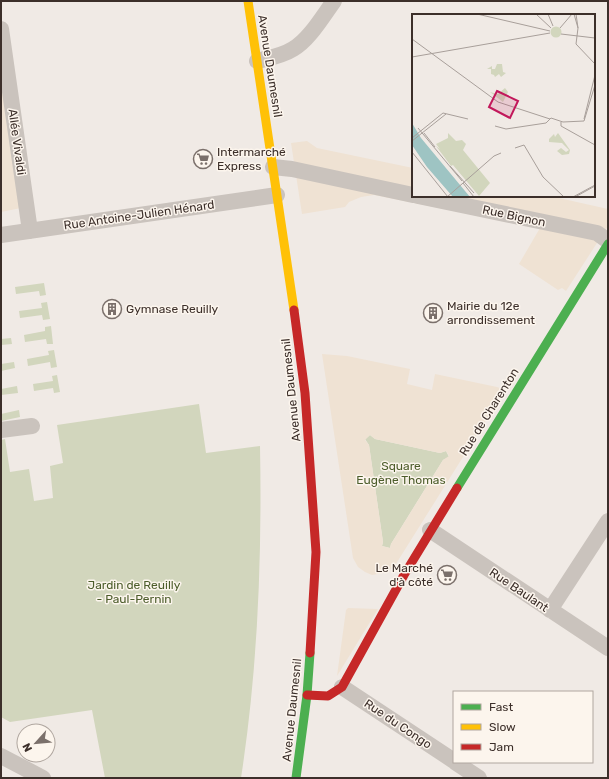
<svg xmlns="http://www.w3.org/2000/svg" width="609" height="779" font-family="Rubik,sans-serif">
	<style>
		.green { fill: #d2d6bd }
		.plaza { fill: #efe2d3; fill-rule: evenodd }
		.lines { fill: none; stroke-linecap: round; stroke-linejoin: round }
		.street { stroke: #cac3bd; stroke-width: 16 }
		.fast { stroke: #4caf50; stroke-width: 9 }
		.slow { stroke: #ffc107; stroke-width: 9 }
		.jam { stroke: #c62828; stroke-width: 9 }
		.labels { text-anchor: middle; stroke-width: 3; stroke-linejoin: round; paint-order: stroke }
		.street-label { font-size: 12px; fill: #3c2f2a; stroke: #fcf5ed }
		.poi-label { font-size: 12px; fill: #3c2f2a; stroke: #fcf5ed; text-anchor: start }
		.park-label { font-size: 12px; fill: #4c5d2b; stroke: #fcf5ed }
		.inset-road { fill: none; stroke: #a89f9a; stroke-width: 1 }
		.view { fill: #c2185b; fill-opacity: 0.15; stroke: #c2185b; stroke-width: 2 }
		.inset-edge { fill: none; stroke: #3c2f2a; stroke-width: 2 }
	</style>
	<rect width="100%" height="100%" fill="#f0eae5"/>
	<path class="green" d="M44,283L46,295L40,296L39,291L16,294L15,287Z
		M47,302L50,319L43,320L42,315L20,318L19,311L42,308L41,303Z
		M51,326L53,344H47L46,339L25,342L24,335L45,331V327Z
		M11,338L12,344L1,345V339Z
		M54,350L57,367L51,368L50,362L28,366L27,359L49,355L48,351Z
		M14,362L15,368L1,371V364Z
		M57,375L60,392L54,393L53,388L34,391L33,384L53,381L52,376Z
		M17,386L18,393L1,395V389Z
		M199,404L206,453L260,446C262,557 258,668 241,778H105L92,710L10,722L1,717V440L5,439L10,472L29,469L34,501L53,498L50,466L63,463L57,425Z
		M19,410L20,417L1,421V414Z
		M370,435L375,439L440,453L446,451L449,457L443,460L391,544L390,548L382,546L383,542L369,445L365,439Z"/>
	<path class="plaza" d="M1,69L21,208L1,212Z
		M307,141L317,148L413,168V196H550L608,209V226L566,291L562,288L558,290L519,264L540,228L374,195L361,197L349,202L345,207L302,214L291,143Z
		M322,354L347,356L410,369L407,384L432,390L435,374L497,387L505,390L394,567L383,573L372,575L365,572L358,567L353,558ZM370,435L375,439L440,453L446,451L449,456L443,460L391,544L390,548L382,546L383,542L369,445L365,440Z
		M348,608L378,609L337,676L346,610Z"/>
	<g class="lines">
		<path class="street" d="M1,29L30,231
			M257,61C269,58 282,56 293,49C309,40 323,16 334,1
			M273,167L292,169L413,195
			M418,196L597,233L608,241
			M1,235L277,195
			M1,430L32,426
			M430,530L608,648
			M550,610L608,521
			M342,687L454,761
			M1,756L43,778
			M455,762L479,778"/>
		<path class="fast" d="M457,488L608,244
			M296,778L307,695L310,653"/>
		<path class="slow" d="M248,1L294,310"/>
		<path class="jam" d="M294,310L305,393L316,552L310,653
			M307,695L328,696L342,687L404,575L457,488"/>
	</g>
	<defs>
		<symbol id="supermarket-ring" viewBox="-11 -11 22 22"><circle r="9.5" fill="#fcf5ed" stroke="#7b706b" stroke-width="1.5"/><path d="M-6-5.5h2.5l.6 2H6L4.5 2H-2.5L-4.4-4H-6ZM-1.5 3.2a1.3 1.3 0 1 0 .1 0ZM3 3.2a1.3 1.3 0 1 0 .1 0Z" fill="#7b706b"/></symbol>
		<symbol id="building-ring" viewBox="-11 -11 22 22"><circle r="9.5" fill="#fcf5ed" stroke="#7b706b" stroke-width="1.5"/><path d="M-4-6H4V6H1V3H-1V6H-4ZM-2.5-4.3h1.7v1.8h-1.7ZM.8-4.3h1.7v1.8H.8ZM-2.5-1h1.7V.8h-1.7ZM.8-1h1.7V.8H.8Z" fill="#7b706b"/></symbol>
	</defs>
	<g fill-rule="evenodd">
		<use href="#supermarket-ring" x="192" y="148" width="22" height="22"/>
		<use href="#building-ring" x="101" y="298" width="22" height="22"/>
		<use href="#building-ring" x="422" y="302" width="22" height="22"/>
		<use href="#supermarket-ring" x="436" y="564" width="22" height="22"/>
	</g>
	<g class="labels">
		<g class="street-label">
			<text transform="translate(270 66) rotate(81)" y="4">Avenue Daumesnil</text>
			<text transform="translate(17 142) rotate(82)" y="4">Allée Vivaldi</text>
			<text transform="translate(139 215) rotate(-8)" y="4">Rue Antoine-Julien Hénard</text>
			<text transform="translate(514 216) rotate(12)" y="4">Rue Bignon</text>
			<text transform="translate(291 390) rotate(-96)" y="4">Avenue Daumesnil</text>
			<text transform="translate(489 412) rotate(-58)" y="4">Rue de Charenton</text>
			<text transform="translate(519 590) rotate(34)" y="4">Rue Baulant</text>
			<text transform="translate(292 710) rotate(-84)" y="4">Avenue Daumesnil</text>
			<text transform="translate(398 724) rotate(34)" y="4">Rue du Congo</text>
		</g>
		<g class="poi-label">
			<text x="217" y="156">Intermarché<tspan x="217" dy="14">Express</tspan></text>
			<text x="447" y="310">Mairie du 12e<tspan x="447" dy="14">arrondissement</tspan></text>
			<text x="126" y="313">Gymnase Reuilly</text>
			<text x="433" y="572" text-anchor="end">Le Marché<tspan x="433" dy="14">d'à côté</tspan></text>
		</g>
		<g class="park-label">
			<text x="401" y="470">Square<tspan x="401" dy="14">Eugène Thomas</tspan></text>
			<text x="134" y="589">Jardin de Reuilly<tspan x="134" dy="14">- Paul-Pernin</tspan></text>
		</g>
	</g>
	<g transform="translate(412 14)">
		<rect width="183" height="183" fill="#f0eae5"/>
		<path d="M85,50H90L91,58L94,59L89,63L87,60L83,63L82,61L79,60V55H75L80,52V55H83ZM93,74L96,78L91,88L78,78L86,80ZM36,119L44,127L50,126L54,130L51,136L78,169L67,182L41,151L39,152L24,132L28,135L24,130L36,124Z" fill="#d2d6bd"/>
		<path d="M138.5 18a5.5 5.5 0 1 1 11 0a5.5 5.5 0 1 1-11 0ZM146,119L158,136L157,140L150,141L145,137L149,134L154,138L157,136L150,129L137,128V125L142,120L143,123Z" fill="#d2d6bd"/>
		<path d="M0,109L9,124L58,183H41L15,153L0,131Z" fill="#9ec4c3"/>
		<path class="inset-road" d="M65,0L138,17M124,0L139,14M136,0L141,12M162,0L166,14L164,30L183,50M164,0L166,14M148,14L160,0M149,20L183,24M0,25L86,88L138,105M0,43L138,19M172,105L183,61M149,108V112L183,131M83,112L94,115L134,109L139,104L151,108L172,107L183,71M6,114L50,167M12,119L23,133M0,124L31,99L56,105M0,127L34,100M103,134L112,131L131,163L152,183M0,138L36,183M38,152L62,179M51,169L62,183M35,183L82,142L89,139M161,183L183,171M163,183L183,172"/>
		<path class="view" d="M85,77L106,87L98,104L77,93Z"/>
		<rect width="183" height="183" class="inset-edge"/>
	</g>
	<rect width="609" height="779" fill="none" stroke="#3c2f2a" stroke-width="4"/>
	<rect x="453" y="691" width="140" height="72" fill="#fcf5ed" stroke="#afa69f"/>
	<rect x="461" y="704" width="20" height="6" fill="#4caf50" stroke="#afa69f"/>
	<text x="489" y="711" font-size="12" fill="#3c2f2a">Fast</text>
	<rect x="461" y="724" width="20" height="6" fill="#ffc107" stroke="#afa69f"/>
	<text x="489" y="731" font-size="12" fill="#3c2f2a">Slow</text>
	<rect x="461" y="744" width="20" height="6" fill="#c62828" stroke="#afa69f"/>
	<text x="489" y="751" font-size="12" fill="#3c2f2a">Jam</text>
	<g transform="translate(36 743) rotate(243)"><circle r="19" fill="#fcf5ed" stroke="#afa69f"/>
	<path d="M0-3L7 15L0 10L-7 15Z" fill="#7b706b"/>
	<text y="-6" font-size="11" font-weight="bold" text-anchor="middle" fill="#3c2f2a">N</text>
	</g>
</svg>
